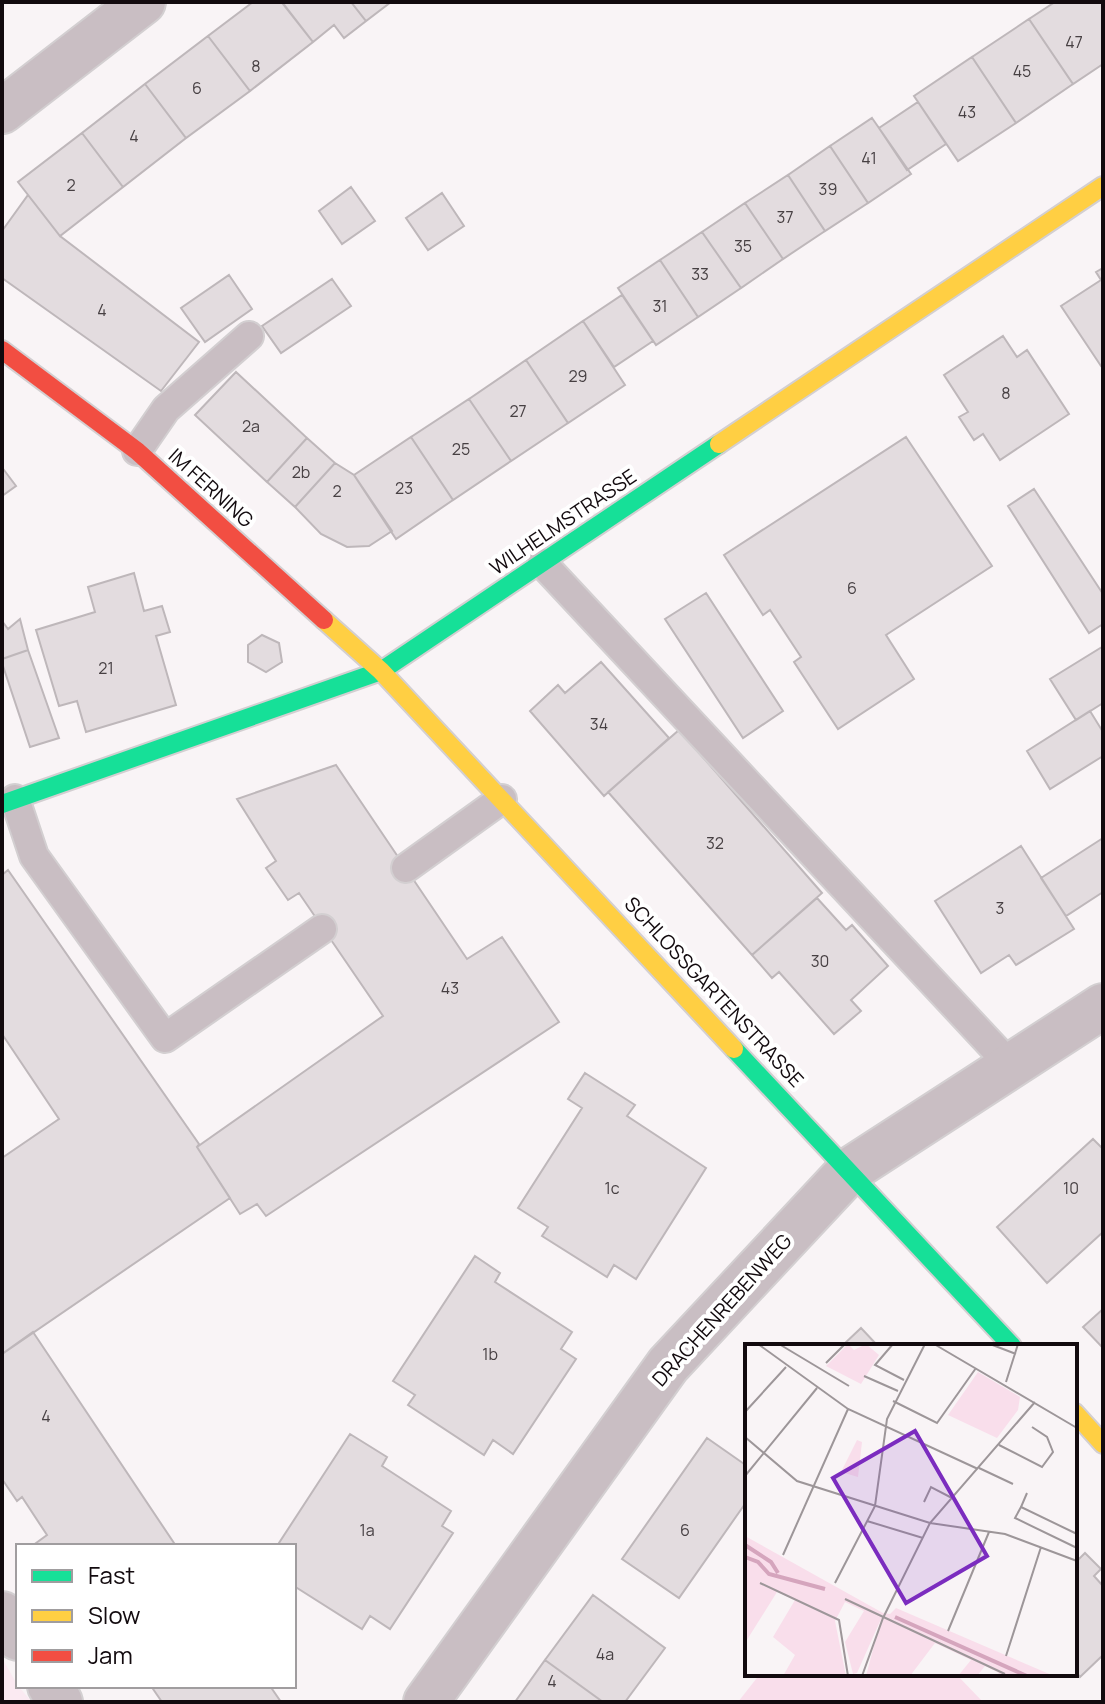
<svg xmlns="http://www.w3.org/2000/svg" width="1105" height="1704" font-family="Manrope,sans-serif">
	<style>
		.built { fill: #fbeaf2 }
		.green { fill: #f9deeb }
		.building { fill: #e3dcdf; stroke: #beb7ba; stroke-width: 2 }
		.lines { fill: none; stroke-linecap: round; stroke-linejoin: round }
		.lane-casing { stroke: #d3cfd1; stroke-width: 32 }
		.street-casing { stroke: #d3cfd1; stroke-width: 48 }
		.fast-casing { stroke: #d3cfd1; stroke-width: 22 }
		.slow-casing { stroke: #d3cfd1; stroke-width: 22 }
		.jam-casing { stroke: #d3cfd1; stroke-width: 22 }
		.lane { stroke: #c9bec3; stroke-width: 28 }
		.street { stroke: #c9bec3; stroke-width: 44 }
		.fast { stroke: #16e098; stroke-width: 18 }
		.slow { stroke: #ffcf43; stroke-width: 18 }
		.jam { stroke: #f24e42; stroke-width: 18 }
		.labels { text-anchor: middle; stroke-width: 8; stroke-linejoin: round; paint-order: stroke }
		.number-label { font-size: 16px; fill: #474043 }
		.street-label { font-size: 20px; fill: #120a0e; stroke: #fff }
		.inset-river { fill: none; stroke: #d5a5bd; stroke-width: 4 }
		.inset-road { fill: none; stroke: #9d9699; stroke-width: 2 }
		.view { fill: #7b2cbf; fill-opacity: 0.15; stroke: #7b2cbf; stroke-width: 4 }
		.inset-edge { fill: none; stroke: #120a0e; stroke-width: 4 }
	</style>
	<rect width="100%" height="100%" fill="#f9f4f6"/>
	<path class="built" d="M2,1658L18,1686L32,1702H2Z"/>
	<path class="green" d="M760,1674H956L983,1702H738Z"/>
	<path class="building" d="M253,2H282L313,42L250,91L208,36Z
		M286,2H351L366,21L344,38L334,25L313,42L283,4Z
		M351,2H391L366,21Z
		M1055,2H1101L1103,5V64L1073,84L1029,19Z
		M1029,19L1073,84L1016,123L972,57Z
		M208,36L250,91L186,138L145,84Z
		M972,57L1016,123L958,161L914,96Z
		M145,84L186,138L123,187L82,133Z
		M918,102L946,144L907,170L879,128Z
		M872,118L911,174L868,203L830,146Z
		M82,133L123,187L60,236L18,182Z
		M830,146L868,203L825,231L788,175Z
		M788,175L825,231L783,259L745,203Z
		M351,187L375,221L342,244L319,211Z
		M442,193L464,226L428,250L406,218Z
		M28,195L60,236L199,342L161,391L2,278V231Z
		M745,203L783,259L741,288L702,232Z
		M702,232L741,288L698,317L660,260Z
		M660,260L698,317L656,345L618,288Z
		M1103,268V365L1101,366L1061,306L1101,280L1096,272Z
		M229,275L252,309L205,342L181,308Z
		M332,279L351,306L281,353L262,326Z
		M622,295L653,341L614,367L583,321Z
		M583,321L625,385L568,423L526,360Z
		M1003,336L1017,357L1027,350L1069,414L1000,460L983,434L974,440L959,417L968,412L944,375Z
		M526,360L568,423L511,461L469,399Z
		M236,372L307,438L267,482L195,415Z
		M469,399L511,461L453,500L411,437Z
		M411,437L453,500L396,539L354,475Z
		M906,437L992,566L886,635L914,679L838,729L794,662L801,657L770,610L763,615L724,555Z
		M307,438L335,463L295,507L267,482Z
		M335,463L354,475L392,531L369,546L347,547L321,534L295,507Z
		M4,470L16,486L2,496V471Z
		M1034,489L1103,594V624L1089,633L1008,506Z
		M134,573L144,611L162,606L170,632L156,636L176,705L86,732L77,701L59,706L36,630L95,612L88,587Z
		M706,593L783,711L743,738L665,619Z
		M20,619L28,650L2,659V621L8,629Z
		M262,635L279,643L282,662L266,672L248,662V645Z
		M1102,647L1103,703L1076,720L1050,679Z
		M28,650L59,738L30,747L2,663V659Z
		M601,662L669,738L604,796L530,711L558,685L565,693Z
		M1090,711L1103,732V756L1050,789L1027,751Z
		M679,730L822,893L752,955L608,792Z
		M336,765L467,959L502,937L559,1022L266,1216L257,1204L240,1214L197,1147L383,1016L299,893L288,900L266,868L276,861L237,799Z
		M1103,838V892L1066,916L1041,878Z
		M1021,846L1074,929L1016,965L1009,955L981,973L935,901Z
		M8,870L199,1144L197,1147L230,1198L2,1354V1158L59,1119L2,1034V875Z
		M817,898L846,930L852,925L888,966L851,1000L861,1011L834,1034L779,972L772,978L752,955Z
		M585,1073L635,1105L627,1116L706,1168L636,1279L614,1265L607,1277L542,1236L548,1227L518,1208L582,1108L568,1099Z
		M1093,1139L1103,1149V1232L1047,1283L997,1227Z
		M475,1256L500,1273L495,1282L572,1332L561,1349L576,1359L513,1454L493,1440L484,1455L408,1405L415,1395L393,1381Z
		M1103,1309V1348L1083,1327Z
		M861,1328L878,1346H842Z
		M33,1332L176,1546H32L47,1535L22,1497L17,1501L2,1479V1354Z
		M350,1434L387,1457L382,1466L451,1511L442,1526L453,1533L390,1629L370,1616L362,1629L294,1586V1546H277Z
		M707,1438L747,1466V1501L679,1598L622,1559Z
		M1085,1553L1101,1569L1094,1576L1103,1586V1655L1080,1677L1075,1671V1554L1079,1559Z
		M593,1595L665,1648L625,1702H603L545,1660Z
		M545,1660L603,1702H515Z
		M151,1686H270L281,1702H162Z"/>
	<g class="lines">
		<defs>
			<path id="lane" d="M137,451L166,409L249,336
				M542,563L1011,1066
				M15,799L34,856L165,1038L322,929
				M406,868L502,799"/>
			<path id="street" d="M2,111L143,2
				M2,1614L18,1638
				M50,1686L60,1702
				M426,1702L668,1365L850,1170L1103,1006"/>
			<path id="fast" d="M2,804L381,671L719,444
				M734,1049L1012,1346"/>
			<path id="slow" d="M719,444L1103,186
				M324,620L381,671L734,1049
				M1075,1413L1103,1444"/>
			<path id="jam" d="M2,350L137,451L324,620"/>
		</defs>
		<use href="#lane" class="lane-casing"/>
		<use href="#street" class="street-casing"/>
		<use href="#fast" class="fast-casing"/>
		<use href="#slow" class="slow-casing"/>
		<use href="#jam" class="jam-casing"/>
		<use href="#lane" class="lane"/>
		<use href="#street" class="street"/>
		<use href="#fast" class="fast"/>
		<use href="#slow" class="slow"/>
		<use href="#jam" class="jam"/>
	</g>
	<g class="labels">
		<g class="number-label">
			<text x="1074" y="48">47</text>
			<text x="256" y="72">8</text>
			<text x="1022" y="77">45</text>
			<text x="197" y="94">6</text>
			<text x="967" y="118">43</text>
			<text x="134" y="142">4</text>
			<text x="869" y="164">41</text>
			<text x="71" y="191">2</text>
			<text x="828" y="195">39</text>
			<text x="785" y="223">37</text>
			<text x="743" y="252">35</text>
			<text x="700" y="280">33</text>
			<text x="660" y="312">31</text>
			<text x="102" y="316">4</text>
			<text x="578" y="382">29</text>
			<text x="1006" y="399">8</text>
			<text x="518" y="417">27</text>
			<text x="251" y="432">2a</text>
			<text x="461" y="455">25</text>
			<text x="301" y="478">2b</text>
			<text x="404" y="494">23</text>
			<text x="337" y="497">2</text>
			<text x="852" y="594">6</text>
			<text x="106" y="674">21</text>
			<text x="599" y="730">34</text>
			<text x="715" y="849">32</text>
			<text x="1000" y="914">3</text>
			<text x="820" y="967">30</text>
			<text x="450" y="994">43</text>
			<text x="612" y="1194">1c</text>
			<text x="1071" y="1194">10</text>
			<text x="490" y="1360">1b</text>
			<text x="46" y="1422">4</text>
			<text x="367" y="1536">1a</text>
			<text x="685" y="1536">6</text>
			<text x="605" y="1660">4a</text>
			<text x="552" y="1687">4</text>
		</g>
		<g class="street-label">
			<text transform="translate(211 488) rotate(42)" y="7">IM FERNING</text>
			<text transform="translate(563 522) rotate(-34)" y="7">WILHELMSTRASSE</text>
			<text transform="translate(714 992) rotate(47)" y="7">SCHLOSSGARTENSTRASSE</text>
			<text transform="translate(722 1310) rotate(-48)" y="7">DRACHENREBENWEG</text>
		</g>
	</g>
	<g transform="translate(745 1344)">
		<rect width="332" height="332" fill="#f9f4f6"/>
		<path d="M103,0L109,6L121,0L134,11L116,40L81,22ZM233,28L275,53L273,66L252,94L203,71ZM112,96L117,98L113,133L96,128ZM0,192L138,269L145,270L151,264L309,332H251L254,329L240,322L232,332H213L226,316L190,299L165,332H121L136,275L112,329L108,330L100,298L119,267L100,258L90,277L101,332H38L50,311L28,293L50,256L32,248L0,299Z" fill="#f9deeb"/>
		<path class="inset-river" d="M0,201L26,218L33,229M0,213L13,218L24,230L80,245M150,273L282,332"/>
		<path class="inset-road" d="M13,0L103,65L233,125M34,0L104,42M148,0L130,21L159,36M189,0L332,84M245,0L271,10M81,19L100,0M119,32L153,47M261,38L273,0M148,57L192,79L231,24M0,68L41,23M0,93L52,137L185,179L260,190L332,217M254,101L297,123L308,108L302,93L287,83M234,124L268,140M0,132L72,44M282,149L276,163L332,190M179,158L186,143L207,154M276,163L270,174L332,204M122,177L178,194M38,211L103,65M15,239L94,276L103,332M90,239L130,162L142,75L180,0M100,255L260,330M203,287L244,188M261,312L296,203M117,332L138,274L185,179L290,58"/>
		<path class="view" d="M170,87L242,212L161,259L88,134Z"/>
		<rect width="332" height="332" class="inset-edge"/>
	</g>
	<rect width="1105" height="1704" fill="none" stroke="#120a0e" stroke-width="8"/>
	<rect x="16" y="1544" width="280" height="144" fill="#ffffff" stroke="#a09d9f" stroke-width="2"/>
	<rect x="32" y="1570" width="40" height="12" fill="#16e098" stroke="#a09d9f" stroke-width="2"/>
	<text x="88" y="1584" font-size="24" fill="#120a0e">Fast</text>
	<rect x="32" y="1610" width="40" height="12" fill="#ffcf43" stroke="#a09d9f" stroke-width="2"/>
	<text x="88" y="1624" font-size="24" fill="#120a0e">Slow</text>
	<rect x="32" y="1650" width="40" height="12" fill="#f24e42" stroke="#a09d9f" stroke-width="2"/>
	<text x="88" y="1664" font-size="24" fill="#120a0e">Jam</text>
</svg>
